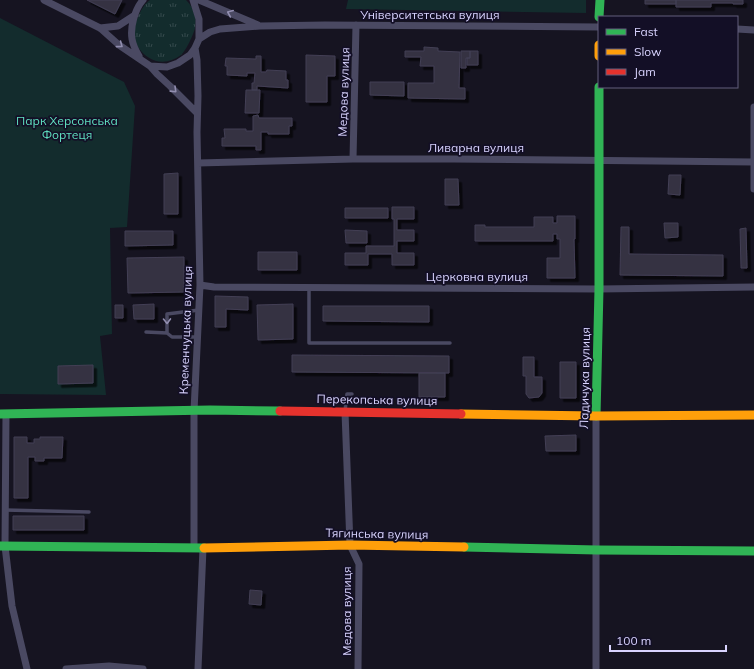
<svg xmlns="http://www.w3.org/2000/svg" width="754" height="669" font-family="Mulish,sans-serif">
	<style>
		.grass { fill: url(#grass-tufts) }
		.park { fill: #132c2d }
		.building { fill: #343243; stroke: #433f54; filter: url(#shadow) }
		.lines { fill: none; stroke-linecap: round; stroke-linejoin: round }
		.lane { stroke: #4a4962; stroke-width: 3.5 }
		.street { stroke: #4a4962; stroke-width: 7 }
		.fast { stroke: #30b455; stroke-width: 9 }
		.slow { stroke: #ff9f0a; stroke-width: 9 }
		.jam { stroke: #e5322d; stroke-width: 9 }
		.oneway { stroke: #928eb0 }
		.labels { text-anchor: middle; stroke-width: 3.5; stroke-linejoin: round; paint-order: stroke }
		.street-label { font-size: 12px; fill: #d9d4ff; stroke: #130f26 }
		.park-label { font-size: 12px; fill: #5fe0c0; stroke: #130f26 }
	</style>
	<defs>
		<pattern id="grass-tufts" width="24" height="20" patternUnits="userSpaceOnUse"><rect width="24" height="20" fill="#132c2d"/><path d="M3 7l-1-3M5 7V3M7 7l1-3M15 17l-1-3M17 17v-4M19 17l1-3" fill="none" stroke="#354a4c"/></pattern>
		<filter id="shadow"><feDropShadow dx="3.5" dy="3.5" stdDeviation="0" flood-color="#0009"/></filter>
	</defs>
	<rect width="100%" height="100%" fill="#161421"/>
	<path class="grass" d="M150,0H186C195,9 199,21 193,34C190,41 186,50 181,55C165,67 148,62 138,47C137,45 135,43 135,41C131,29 140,7 150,0Z"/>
	<path class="park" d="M348,0H586V13L346,9Z
		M0,18L124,82L135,106L127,227L110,228L112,334L100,336L106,395L0,394Z"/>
	<path class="building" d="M87,0H122L115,14Z
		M645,0H676V4H645Z
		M676,0H743V4H733V3H711V7H676Z
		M424,47L438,48V51L460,52L459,88H465V99L408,98V83H434V66H420L421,57H405V51H424Z
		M461,51H470V58H466V68H461Z
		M470,51H478V65H467V58H470Z
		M306,55L335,56V76H327V102H306Z
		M256,56H261V72H266L267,70L286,71V80H288V88L257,86V90H252V83H254L255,73H247V76L227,75V66H225L226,58L256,59Z
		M370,82H404V96L370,95Z
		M246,90H260L259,113H245Z
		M258,115L259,118H292V126H289V134H268V132H261V150H256V146H222V138H225L224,129H246V131H253V116Z
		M178,173V214H164V174Z
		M669,175H681L680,195L668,194Z
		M445,179H458L459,205H445Z
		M392,207H414V219H397V230H414V241H397V253H414V265H392V254H368V265H345V253H366V246H394V219H392Z
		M345,208H388V218H345Z
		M557,216H575V239H574L575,278H547V258H560V239H557V234H553V241H475V225H485V227H534V217H553V223H557Z
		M664,223H678V237L665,238Z
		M621,227H629V254L723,255V276L620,275Z
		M746,228L747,268H741L740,229Z
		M345,230L367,231V243H346Z
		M125,231H173V245L125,246Z
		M258,252H297V270H258Z
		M184,257V292L128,293L127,258Z
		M215,296L248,297V310L226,309V327H215Z
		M154,304V319H134L133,305Z
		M293,304V339L258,340L257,305Z
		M115,305H123V318H115Z
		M323,306H429V322L323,321Z
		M292,355L449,356V373L292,372Z
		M523,357H534V377H542V393L539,397L529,398L526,394V376H523Z
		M560,362H576V398H560Z
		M93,365V383L58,384V366Z
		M419,373H445V397H419Z
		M576,435V451H546L545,436Z
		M14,437H27V443H34V439H40V437H63L62,458H44V461H35V457H28V498H14Z
		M13,516H84V530H13Z
		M250,590L262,591L261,605L249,604Z"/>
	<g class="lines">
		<path class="lane" d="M309,287V343H450
			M146,332L167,333L172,337H197
			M167,333V314L199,310
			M345,411L347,394H352
			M5,510L89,512"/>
		<path class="street" d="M44,0L100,28L119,45L150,66L167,67L178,63L190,55L195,48L199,39V19L193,0
			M199,0L258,25
			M100,28L118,26L135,15
			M737,29L754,30
			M199,39L210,32L220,29L260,26L325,25L599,27
			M139,56C136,51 133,45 132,39C130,27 135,9 143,0
			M150,66L157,74L170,86L197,113
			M754,107V189
			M353,159L356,25
			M198,163L353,159H453L754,162
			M200,285L214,287L599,289L754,287
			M345,412L350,545L359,564L358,669
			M6,414L5,546L12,606L27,669
			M194,548V411L200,285L197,132L198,96L197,60L195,48
			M66,669L109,666L143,669
			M198,669L203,548
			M596,669V416"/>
		<path class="fast" d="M599,17L600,0
			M0,414L210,410L280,411
			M596,416L599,289V87
			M0,546L204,548
			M464,547L597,550L754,551"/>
		<path class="slow" d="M599,45V56
			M461,414L596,416L754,415
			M204,548L350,545L464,547"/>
		<path class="jam" d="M280,411L461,414"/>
	</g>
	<defs><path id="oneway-chevron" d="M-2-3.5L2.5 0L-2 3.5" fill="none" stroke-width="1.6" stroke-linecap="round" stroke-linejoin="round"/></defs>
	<g class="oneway">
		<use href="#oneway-chevron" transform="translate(230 13) rotate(-157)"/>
		<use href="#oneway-chevron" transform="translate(120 45) rotate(37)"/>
		<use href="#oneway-chevron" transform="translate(174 90) rotate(44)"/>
		<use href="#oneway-chevron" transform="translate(167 321) rotate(89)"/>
	</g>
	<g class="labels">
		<g class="street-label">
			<text x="430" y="19">Університетська вулиця</text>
			<text transform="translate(344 92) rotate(-88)" y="4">Медова вулиця</text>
			<text x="476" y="152">Ливарна вулиця</text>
			<text x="477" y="281">Церковна вулиця</text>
			<text transform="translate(186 330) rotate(-88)" y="4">Кременчуцька вулиця</text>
			<text transform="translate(585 378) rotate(-89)" y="4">Ладичука вулиця</text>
			<text transform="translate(377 400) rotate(1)" y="4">Перекопська вулиця</text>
			<text transform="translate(377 534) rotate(1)" y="4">Тягинська вулиця</text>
			<text transform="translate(347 611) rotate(-90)" y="4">Медова вулиця</text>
		</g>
		<g class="park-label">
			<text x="67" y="125">Парк Херсонська<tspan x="67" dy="14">Фортеця</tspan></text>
		</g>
	</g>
	<rect x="598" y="16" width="140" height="72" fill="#130f26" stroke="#625e7d"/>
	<rect x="606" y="29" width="20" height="6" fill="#30b455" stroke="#625e7d"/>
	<text x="634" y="36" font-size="12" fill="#d9d4ff">Fast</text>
	<rect x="606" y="49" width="20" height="6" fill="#ff9f0a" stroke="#625e7d"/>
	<text x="634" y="56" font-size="12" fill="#d9d4ff">Slow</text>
	<rect x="606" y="69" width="20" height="6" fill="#e5322d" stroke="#625e7d"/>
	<text x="634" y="76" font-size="12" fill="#d9d4ff">Jam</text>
	<path d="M610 645v6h116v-6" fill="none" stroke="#d9d4ff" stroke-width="2"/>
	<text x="616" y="645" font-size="12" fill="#d9d4ff" stroke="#130f26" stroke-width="3" paint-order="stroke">100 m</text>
</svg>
